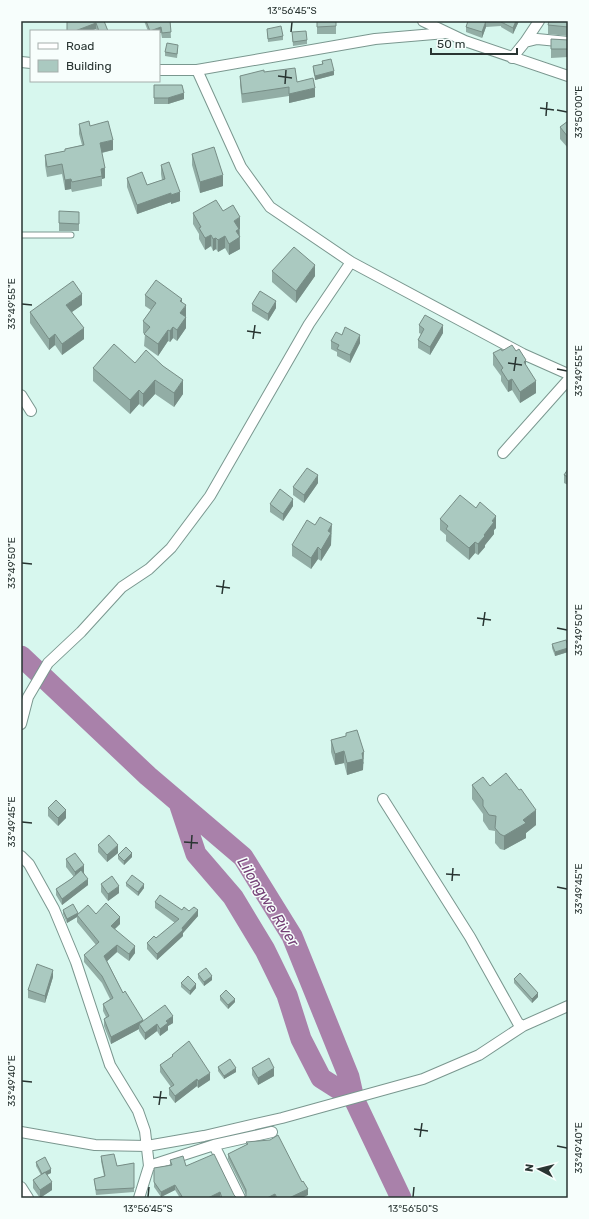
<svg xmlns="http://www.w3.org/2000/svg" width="589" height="1219" font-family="Rubik,sans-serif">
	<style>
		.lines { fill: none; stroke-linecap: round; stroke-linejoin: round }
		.river { stroke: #a981aa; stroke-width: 21 }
		.service-casing { stroke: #7a978f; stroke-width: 7 }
		.minor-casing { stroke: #7a978f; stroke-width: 12 }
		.service { stroke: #fff; stroke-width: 5 }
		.minor { stroke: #fff; stroke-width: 10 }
		.wall { fill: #92ada5 }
		.shaded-wall { fill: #778d86 }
		.building { fill: #aac9c0; stroke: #778d86 }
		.ticks { fill: none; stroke: #293532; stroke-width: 1.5 }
		.labels { text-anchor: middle; stroke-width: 3; stroke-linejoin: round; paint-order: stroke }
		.water-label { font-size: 15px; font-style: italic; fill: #744076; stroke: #f7fefc }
		.neatline { fill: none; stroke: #293532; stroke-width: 1.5 }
		.ticks-label { font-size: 10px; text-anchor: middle; fill: #293532 }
	</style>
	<rect width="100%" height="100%" fill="#d7f7ee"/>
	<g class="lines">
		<path class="river" d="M21,656L148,776L243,857L292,936L349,1077L354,1099L401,1198
			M179,803L196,854L233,897L265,950L287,995L301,1039L321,1078L354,1099"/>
		<defs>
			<path id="service" d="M21,235H71"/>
			<path id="minor" d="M423,21L465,41L568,76
				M525,42L537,39L568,42
				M512,58L525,42L539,21
				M21,62L31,63
				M159,70H197L375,39L446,33
				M197,70L241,167L270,207L351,262L523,354L568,374
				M21,395L31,411
				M503,453L568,380
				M21,724L28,697L48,663L81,632L122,587L149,569L171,548L210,496L309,324L351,262
				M383,799L470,937L518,1023L523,1026L568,1006
				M21,856L29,864L54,909L76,962L110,1065L138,1111L145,1131L149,1166L139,1198
				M21,1132L95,1145L147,1146L204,1136L282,1118L423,1079L479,1055L523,1026
				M214,1145L240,1198
				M149,1166L214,1145L272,1132
				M21,1187L28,1198"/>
		</defs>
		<use href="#service" class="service-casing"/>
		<use href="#minor" class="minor-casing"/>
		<use href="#service" class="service"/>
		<use href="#minor" class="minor"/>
	</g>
	<path class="wall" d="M67,21H104L108,31H97L96,29L90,31H67Z
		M144,21H170L171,38H162L161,33L159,31H148Z
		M317,21H336V34H317Z
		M468,21H519L513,34L501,27V26L486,27L482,38L466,32V27Z
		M568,21V36L548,34V25Z
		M267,29L283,36V40L268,42Z
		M292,32L307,40V44L293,46Z
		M551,39L568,40V57L551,58Z
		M178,49L177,58L165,56V52Z
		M322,61L334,75L315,80L313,70V66L322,64Z
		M264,72L297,82L315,97L289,103V96L242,103L240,85V76Z
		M154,85L184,99L168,104H154Z
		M568,121V148L560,139V127Z
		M79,124L90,126L113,150L102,153L105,178L102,179V186L72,192L71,189L65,190L62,174L47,177L45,165V155L65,151V149L82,145L79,134Z
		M192,154L223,186L200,193L192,165Z
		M161,165L180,201L171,204V202L137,214L127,187V178L147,185L162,180L161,174Z
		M59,211L79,219V231H59Z
		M223,211L240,229V249L229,255L225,248L218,252L216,249L213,251L211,246L205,250L199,239V234L193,224V213Z
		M272,271L315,276L296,303L272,282Z
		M145,295L182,302L186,316V328L177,341L173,338L170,342L168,341L158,356L144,346L145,334L143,333V321L151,310L145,306Z
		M252,304L276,308L268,321L252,311Z
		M82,305L72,312L84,339L62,355L55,345L49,350L30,323V312Z
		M419,325L443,333L430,355L418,348V340L421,334L419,333Z
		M342,335L360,343L350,363L337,356V352L331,349V341Z
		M502,351H516L526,366L536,393L520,403L512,390L508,392L501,381V376L493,365V353Z
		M135,363L183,394L174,407L155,394L143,407L139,404L130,414L93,381V368Z
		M568,469V485L564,483V475Z
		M318,483L304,503L293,495V487Z
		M270,504L293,506L283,521L270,512Z
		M440,519L496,528L494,530V534L485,545V547L478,555L475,553L469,560L446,541V535L440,530Z
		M331,536V545L321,561L318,559L311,569L292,556V545L332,536Z
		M552,644L568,645V652L555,656L552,648Z
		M346,733L364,763L363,764V770L347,775L344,763L335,765L331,752V740L346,736Z
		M472,785L490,786L536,825L526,833V838L504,850L500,849L495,843V831L489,830L483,821V814L472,799Z
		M48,808L66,818L58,826L48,816Z
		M98,845L118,853L107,862L98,852Z
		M118,855L132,857L124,865L118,859Z
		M66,859L84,873L88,885L62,905L56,895V889L74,877L66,867Z
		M126,883L144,888L138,896L126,886Z
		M101,884L119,893L108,901L101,892Z
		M155,902L182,910L189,911L198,916L183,933V936L157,960L147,949V943L156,938L175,923L155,908Z
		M63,910L78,914H96L120,924L114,929L135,953L129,961L117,952L107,961L123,993L143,1021L173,1023L168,1026V1030L160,1036L157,1031L145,1040L139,1031V1029L111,1044L104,1026V1019L106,1017L103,1011V1004L110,999L102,983L84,962V955L96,945L77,922V917L67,923L63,914Z
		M198,974L212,980L204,986L198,978Z
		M53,977L45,1003L28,998V990Z
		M514,979L538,997L532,1003L514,983Z
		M181,983L196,988L190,995L181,987Z
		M220,996L235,1002L228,1009L220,1000Z
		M172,1055L210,1080L198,1088L197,1086L175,1103L169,1095V1088L171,1087L160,1072V1065L172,1057Z
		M218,1067L236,1072L224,1079L218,1071Z
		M252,1068L274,1076L258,1085L252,1075Z
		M246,1142L308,1195L301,1198H243L246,1196V1195L228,1159V1154L246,1145Z
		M101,1156L117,1166L134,1163V1192L96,1195L94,1179L104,1176L101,1161Z
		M170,1160L186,1166L234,1195L237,1198H220V1197L219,1198H180L175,1190L161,1197L154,1187V1168L170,1165Z
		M36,1162L51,1173L47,1175L52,1190L40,1198L33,1188V1180L41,1175L36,1166Z"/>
	<path class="shaded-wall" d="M486,21V27L482,38V32Z
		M516,21H519L513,34V28Z
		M96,23V29L90,31H75Z
		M161,27V33H159V31H151Z
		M334,71V75L315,80V76Z
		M315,88V97L289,103V94Z
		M184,93V99L168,104V98Z
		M113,140V150L100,153V143Z
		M105,168V178L102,179L101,169Z
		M223,175V186L200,193V182Z
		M71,179V189L65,190V180Z
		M180,192V201L171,204V195Z
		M171,193V202L137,214V205Z
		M240,217V229L234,232V221Z
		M239,229L240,249L229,255V244L236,231Z
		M211,235V246L205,250V238Z
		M225,236V248L218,252V240Z
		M216,238V249L213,251V239Z
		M315,265V276L296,303V291Z
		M82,294V305L66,316V305Z
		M182,299V311L186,305V316L180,324V301Z
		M276,301V308L268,321V314Z
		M186,317V328L177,341V330Z
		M443,325V333L430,355V347Z
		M173,327V338L170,342V331Z
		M84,328V339L62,355V344Z
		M168,330V341L158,356V344Z
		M55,334V345L49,350V339Z
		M360,335V343L350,363V355Z
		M526,360V372L524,362Z
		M512,379V390L508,392V381Z
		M155,380V394L143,407V394Z
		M183,380V394L174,407V393Z
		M536,381V393L520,403V392Z
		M139,390V404L130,414V400Z
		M318,475V483L304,503V495Z
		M293,499V506L283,521V514Z
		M496,516V528L494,530V534L485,545V547L478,555V544L492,521Z
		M332,524L331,545L321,561V550L328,531Z
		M475,542V553L469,560V548Z
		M318,547V559L311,569V558Z
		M568,648V652L555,656V652Z
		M344,751V763L335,765V754Z
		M364,752L363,770L347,775V763L362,753Z
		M66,810V818L58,826V818Z
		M536,810V825L526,833V838L504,850V836L523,820Z
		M118,845V853L107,862V855Z
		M132,853V857L124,865V861Z
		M84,865V873L75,879V872Z
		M88,879V885L62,905V899Z
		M144,884V888L138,896V892Z
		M119,886V893L108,901V894Z
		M198,910V916L183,933V936L157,960V954L182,928Z
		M78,913L77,917L67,923V919Z
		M120,917V924L111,933V926Z
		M117,945V952L104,964V956Z
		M135,946V953L129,961V954Z
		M53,970V977L45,1003V996Z
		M212,976V980L204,986V982Z
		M196,984V988L190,995V991Z
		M538,993V997L532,1003V999Z
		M235,999V1002L228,1009V1005Z
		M173,1016V1023L168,1026V1030L160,1036V1029L166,1021Z
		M143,1020V1027L139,1024V1029L111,1044V1037Z
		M157,1024V1031L145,1040V1033Z
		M236,1068V1072L224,1079V1076Z
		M274,1068V1076L258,1085V1078Z
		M210,1073V1080L198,1088V1081Z
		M197,1079V1086L175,1103V1096Z
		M51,1169V1173L42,1177V1174Z
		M52,1182V1190L40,1198V1190Z
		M175,1185V1190L161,1197V1192Z
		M308,1189V1195L301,1198H289Z
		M220,1192V1197L219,1198H208Z
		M275,1194V1198H267Z"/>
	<path class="building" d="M67,21H104L108,31H99L96,23L75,31H67Z
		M146,21H170L171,32L162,33L161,27L150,31Z
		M317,21H336V26L317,27Z
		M468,21H486L482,32L466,27Z
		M501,21H516L513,28L501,22Z
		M549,21H568V27L548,25Z
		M281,26L283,36L268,39L267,29Z
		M306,31L307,40L293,42L292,32Z
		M551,39L568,40V49H551Z
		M167,43L178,45L177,54L165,52Z
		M331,59L334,71L315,76L313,66L323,64L322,61Z
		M295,68L297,82L313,78L315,88L289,94V87L242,94L240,76L264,70V72Z
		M154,85H182L184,93L168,98H154Z
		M89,121L90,126L108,121L113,140L100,143L105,168L101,169L102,176L72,182L71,179L65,180L62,164L47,167L45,155L65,151V149L84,145L79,124Z
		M568,121V137L560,127Z
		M214,147L223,175L200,182L192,154Z
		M169,162L180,192L171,195V193L137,205L127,178L142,172L147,185L165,179L161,165Z
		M216,200L223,211L233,205L240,217L234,221L239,229L236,231L240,237L229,244L225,236L218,240L216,238L213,239L211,235L205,238L199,228L201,227L193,213Z
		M59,211L79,212V224L59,223Z
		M294,247L315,265L296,291L272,271Z
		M156,280L182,299L180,301L186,305L180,313L186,317L177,330L173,327L170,331L168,330L158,344L144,334L150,327L143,321L156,303L145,295Z
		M73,281L82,294L66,305L84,328L62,344L55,334L49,339L30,312Z
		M260,291L276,301L268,314L252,304Z
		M425,315L443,325L430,347L418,340L424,329L419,325Z
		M345,327L360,335L350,355L337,349L339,345L331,341L336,332L342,335Z
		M114,344L135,363L146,350L163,366L183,380L174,393L155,380L143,394L139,390L130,400L93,368Z
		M512,345L516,351L519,349L526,360L524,362L536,381L520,392L512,379L508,381L501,370L503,368L493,353L501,349L502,351Z
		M307,468L318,475L304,495L293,487Z
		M568,469V477L564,475Z
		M280,489L293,499L283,514L270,504Z
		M460,495L476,508L480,502L496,516L492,521L494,522L484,535L485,536L478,544L475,542L469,548L446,529L448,526L440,519Z
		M320,517L332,524L328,531L331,533L321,550L318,547L311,558L292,545L307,520L315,525Z
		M566,640L568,645V648L555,652L552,644Z
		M357,730L364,752L362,753L363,759L347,763L344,751L335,754L331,740L346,736V733Z
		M506,773L519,790L521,789L536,810L523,820L526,823L504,836L500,834L495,828L496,816L489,815L483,806V800L472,785L483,777L490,786Z
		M56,800L66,810L58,818L48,808Z
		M109,835L118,845L107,855L98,845Z
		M126,847L132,853L124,861L118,855Z
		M75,853L84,865L75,872L66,859Z
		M81,870L88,879L62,899L56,889L71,879Z
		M132,875L144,884L138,892L126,883Z
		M112,876L119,886L108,894L101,884Z
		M160,895L182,910L184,907L189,911L194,907L198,910L182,928L183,930L157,954L147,943L154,936L156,938L179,919L155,902Z
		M106,903L120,917L111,926L135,946L129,954L117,945L104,956L123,993L125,991L143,1020L111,1037L104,1019L109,1016L103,1004L113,998L102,976L84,955L99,942L77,915L88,905L96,914Z
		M73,904L78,913L67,919L63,910Z
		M37,964L53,970L45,996L28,990Z
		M206,968L212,976L204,982L198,974Z
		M520,973L538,993L532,999L514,979Z
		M188,976L196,984L190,991L181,983Z
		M226,990L235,999L228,1005L220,996Z
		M165,1005L173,1016L166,1021L168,1023L160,1029L157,1024L145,1033L139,1024Z
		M189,1041L210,1073L198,1081L197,1079L175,1096L169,1088L174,1085L160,1065L173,1056L172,1055Z
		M269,1058L274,1068L258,1078L252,1068Z
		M230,1059L236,1068L224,1076L218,1067Z
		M278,1135L302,1182L303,1181L308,1189L289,1198H277L275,1194L267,1198H243L246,1196V1190L228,1154L248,1144L246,1142L270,1140Z
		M114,1154L117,1166L134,1163V1188L96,1190L94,1179L105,1176L101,1156Z
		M214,1154L234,1195L237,1198H222L220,1192L208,1198H183L175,1185L161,1192L154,1182V1168L172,1165L170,1160L183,1156L186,1166Z
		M45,1157L51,1169L42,1174L36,1162Z
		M45,1172L52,1182L40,1190L33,1180Z"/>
	<path class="ticks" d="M291,32L292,22M278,76L292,78M285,84L286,70M540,108L554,110M557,110L567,112M546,116L547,102M22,304L32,305M247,331L261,333M253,339L255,325M508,363L522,365M557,369L567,371M514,371L516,357M22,563L32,564M216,586L230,588M222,594L224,580M477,618L491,620M483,626L485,612M557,628L567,630M22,822L32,823M184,842L198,843M191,849L192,835M446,874L460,875M452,881L453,868M557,887L567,889M22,1081L32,1082M153,1097L167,1098M159,1105L161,1091M414,1129L428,1131M420,1137L422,1123M557,1146L567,1148M148,1197L149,1187M413,1197L414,1187"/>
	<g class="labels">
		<g class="water-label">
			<text transform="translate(268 902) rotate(58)" y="5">Lilongwe River</text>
		</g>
	</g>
	<rect width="589" height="1219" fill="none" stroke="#f7fefc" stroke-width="44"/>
	<rect x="30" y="30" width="130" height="52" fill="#f7fefc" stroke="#a5aeab"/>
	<rect x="38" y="43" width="20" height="6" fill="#ffffff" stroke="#a5aeab"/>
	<text x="66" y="50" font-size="12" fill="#293532">Road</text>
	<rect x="38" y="60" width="20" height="12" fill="#aac9c0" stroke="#a5aeab"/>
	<text x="66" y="70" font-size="12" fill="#293532">Building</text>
	<g transform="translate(539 1169) rotate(277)" stroke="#f7fefc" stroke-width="3" paint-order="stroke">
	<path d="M0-3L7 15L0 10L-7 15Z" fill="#293532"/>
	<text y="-6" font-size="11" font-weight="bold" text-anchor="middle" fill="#293532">N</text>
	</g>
	<path d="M431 48v6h86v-6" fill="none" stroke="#293532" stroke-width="2"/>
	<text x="437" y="48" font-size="12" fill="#293532" stroke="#f7fefc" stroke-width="3" paint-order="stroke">50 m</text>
	<rect x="22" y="22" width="545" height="1175" class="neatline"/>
	<g class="ticks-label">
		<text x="292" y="14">13°56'45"S</text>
		<text transform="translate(578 112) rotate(-90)" y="4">33°50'00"E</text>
		<text transform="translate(11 304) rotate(-90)" y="4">33°49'55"E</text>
		<text transform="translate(578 371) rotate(-90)" y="4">33°49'55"E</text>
		<text transform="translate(11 563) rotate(-90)" y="4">33°49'50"E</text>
		<text transform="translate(578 630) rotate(-90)" y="4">33°49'50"E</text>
		<text transform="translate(11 822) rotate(-90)" y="4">33°49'45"E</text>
		<text transform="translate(578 889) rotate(-90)" y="4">33°49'45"E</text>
		<text transform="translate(11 1081) rotate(-90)" y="4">33°49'40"E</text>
		<text transform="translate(578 1148) rotate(-90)" y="4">33°49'40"E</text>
		<text x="148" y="1212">13°56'45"S</text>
		<text x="413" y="1212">13°56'50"S</text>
	</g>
</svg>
